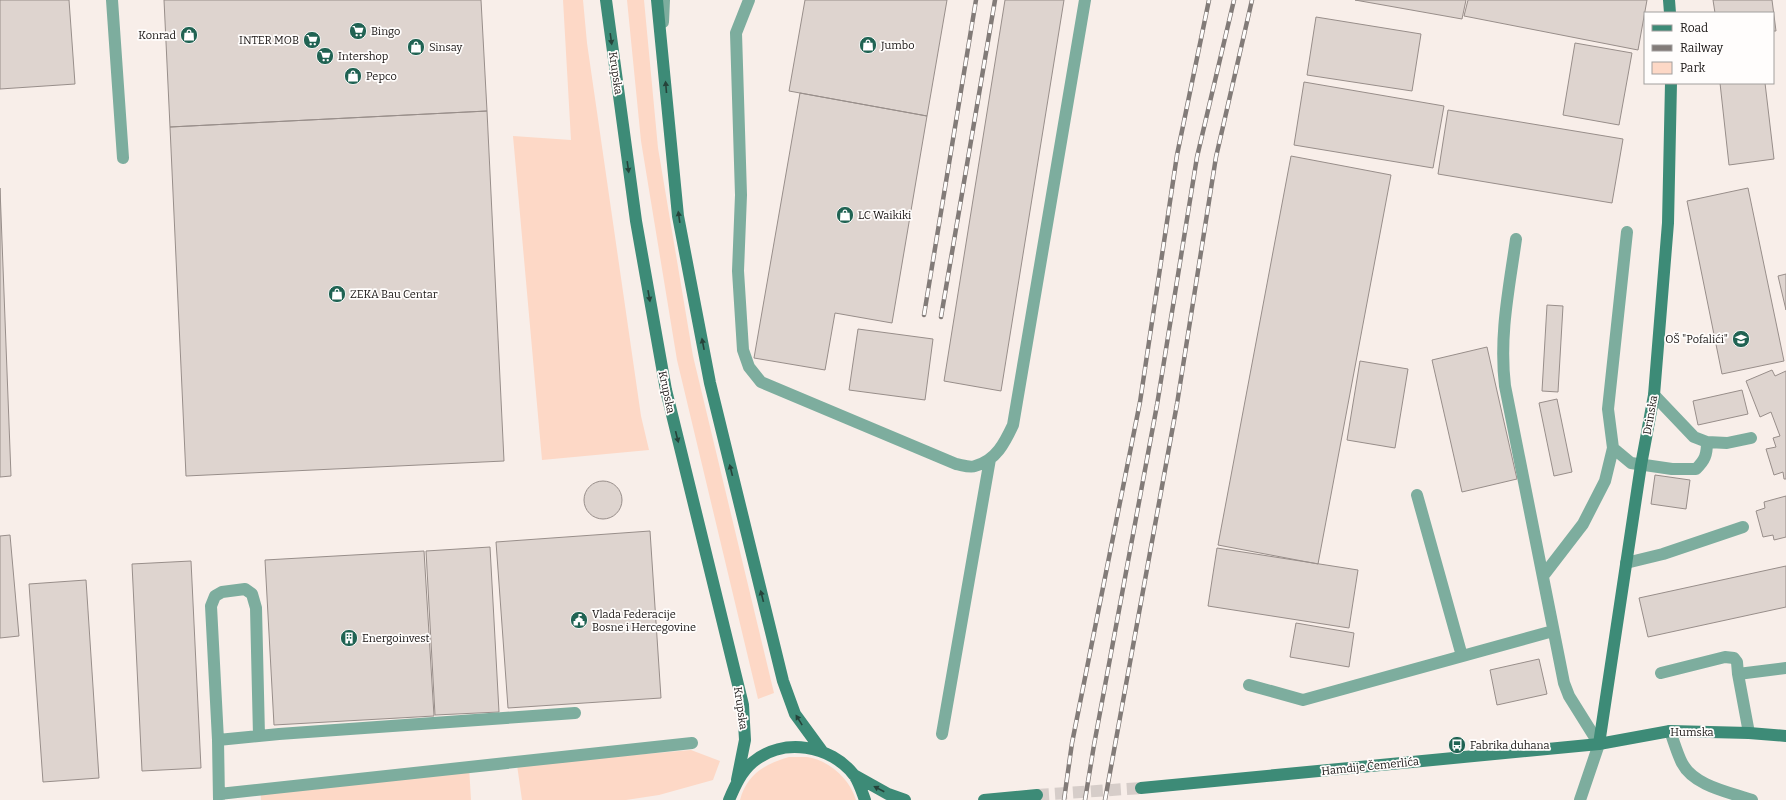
<svg xmlns="http://www.w3.org/2000/svg" width="1786" height="800" font-family="Bitter,serif">
	<style>
		.green { fill: #fdd8c6 }
		.building { fill: #ded4cf; stroke: #988e8a }
		.lines { fill: none; stroke-linecap: round; stroke-linejoin: round }
		.secondary-tunnel { stroke: #d6cdc9; stroke-width: 12; stroke-dasharray: 12 6; stroke-linecap: butt }
		.lane { stroke: #7dad9e; stroke-width: 12 }
		.street { stroke: #7dad9e; stroke-width: 12 }
		.secondary { stroke: #3d8b77; stroke-width: 12 }
		.rail-casing { stroke: #827b78; stroke-width: 4.5 }
		.rail { stroke: #fffdfc; stroke-width: 3; stroke-dasharray: 9; stroke-linecap: butt }
		.oneway { fill: #26433a }
		.labels { text-anchor: middle; stroke-width: 3.5; stroke-linejoin: round; paint-order: stroke }
		.poi-label { font-size: 11px; fill: #171312; stroke: #fffdfc; text-anchor: start }
		.street-label { font-size: 11px; fill: #171312; stroke: #fffdfc }
	</style>
	<rect width="100%" height="100%" fill="#f8eee9"/>
	<path class="green" d="M563,0H583L587,43L641,416L649,450L542,460L513,136L571,140Z
		M627,0H644L658,148L693,356L774,693L758,699L677,360L641,141Z
		M691,750L720,761L713,780L659,795L626,800H522L517,765Z
		M789,757C795,757 801,757 807,757C829,760 850,779 856,800H740C747,774 765,764 789,757Z
		M469,766L471,800H261L260,786Z"/>
	<path class="building" d="M0,0H69L75,84L0,89Z
		M164,0H481L487,111L170,127Z
		M805,0H947L927,116L789,91Z
		M1005,0H1064L1001,391L944,381Z
		M1355,0H1466L1462,19Z
		M1468,0H1647L1638,50L1464,16Z
		M1713,0H1772L1776,31H1773V13H1715Z
		M1316,17L1421,34L1412,91L1307,75Z
		M1575,43L1632,53L1619,125L1563,115Z
		M1304,82L1444,106L1433,168L1294,145Z
		M1720,83H1765L1774,159L1729,165Z
		M800,93L927,116L892,323L835,313L825,370L754,358Z
		M1448,110L1623,139L1612,203L1438,174Z
		M487,111L504,461L186,476L170,127Z
		M1291,156L1391,175L1318,564L1218,545Z
		M0,188L11,476L0,477Z
		M1748,188L1784,361L1722,374L1687,201Z
		M1786,274V310L1778,276Z
		M1547,305L1563,306L1558,392L1542,391Z
		M858,329L933,339L925,400L849,390Z
		M1487,347L1517,479L1462,492L1432,360Z
		M1360,361L1408,369L1395,448L1347,440Z
		M1772,370L1775,376L1786,371V479H1784L1783,472L1774,475L1766,449L1776,447L1773,438L1780,436L1771,412L1760,417L1746,381Z
		M1742,390L1748,414L1698,425L1693,401Z
		M1557,399L1572,472L1554,476L1539,403Z
		M1655,475L1690,480L1686,509L1651,504Z
		M584 500a19 19 0 1 1 38 0a19 19 0 1 1-38 0Z
		M1786,496V537L1774,540L1773,535L1763,537L1756,511L1765,508L1764,502Z
		M650,531L661,698L508,708L496,542Z
		M10,535L19,636L0,638V536Z
		M490,547L499,712L435,715L426,551Z
		M1217,548L1358,570L1349,628L1208,606Z
		M424,551L434,716L274,725L265,560Z
		M191,561L201,768L142,771L132,564Z
		M1786,566V607L1648,637L1639,598Z
		M86,580L99,778L43,782L29,584Z
		M1296,623L1354,633L1349,667L1290,657Z
		M1539,659L1547,694L1497,705L1490,670Z"/>
	<g class="lines">
		<path class="secondary-tunnel" d="M1037,795L1141,788"/>
		<path class="lane" d="M112,0L123,158
			M749,0L736,33L741,195L738,271L743,350L749,367L761,382L956,464C962,465 970,468 975,466C996,461 1005,442 1013,425L1085,0
			M663,22L664,0
			M1627,232L1608,409L1613,448L1631,463L1672,469H1696C1705,460 1707,455 1707,442
			M1516,239C1509,289 1499,335 1505,386L1564,683L1569,696L1599,744
			M1654,395L1694,437L1707,442L1727,443L1751,438
			M1417,495L1462,656
			M1626,563L1663,554L1743,527
			M1543,576L1583,524L1605,481L1613,448
			M1661,673L1725,657L1734,658L1737,662L1738,674L1749,733
			M1738,674L1786,668
			M1249,685L1303,700L1553,631
			M942,734L990,459
			M218,740L279,734L575,713
			M219,794L692,743
			M219,800L218,740L211,606L215,596L222,592L245,589L252,594L256,608L259,736"/>
		<path class="street" d="M1670,731C1674,742 1677,753 1682,763C1694,786 1729,792 1752,800
			M1580,800L1599,744"/>
		<path class="secondary" d="M606,0L636,221L666,390L743,705L745,740L737,780
			M657,0L678,216L710,383L783,681L795,714L822,751
			M1669,0L1670,13
			M1599,744L1641,465L1654,395L1668,223L1671,83
			M854,775L888,794L905,800
			M1141,788L1599,744L1670,731L1749,733L1786,736
			M729,800C735,786 741,772 753,762C783,737 831,745 854,775C859,782 862,792 865,800
			M984,800L1037,795"/>
		<defs>
			<path id="rail" d="M924,315L976,0
				M941,317L995,0
				M1064,800L1072,743L1140,402L1177,155L1209,0
				M1085,800L1094,745L1157,405L1197,157L1234,0
				M1105,800L1177,404L1216,157L1252,0"/>
		</defs>
		<use href="#rail" class="rail-casing"/>
		<use href="#rail" class="rail"/>
	</g>
	<defs><path id="oneway-solid" d="M-6-.8H1V-3.2L6.5 0L1 3.2V.8H-6Z"/></defs>
	<g class="oneway">
		<use href="#oneway-solid" transform="translate(611 39) rotate(82)"/>
		<use href="#oneway-solid" transform="translate(666 87) rotate(-95)"/>
		<use href="#oneway-solid" transform="translate(628 167) rotate(82)"/>
		<use href="#oneway-solid" transform="translate(679 217) rotate(-98)"/>
		<use href="#oneway-solid" transform="translate(649 296) rotate(80)"/>
		<use href="#oneway-solid" transform="translate(703 344) rotate(-101)"/>
		<use href="#oneway-solid" transform="translate(677 437) rotate(76)"/>
		<use href="#oneway-solid" transform="translate(731 470) rotate(-104)"/>
		<use href="#oneway-solid" transform="translate(762 596) rotate(-104)"/>
		<use href="#oneway-solid" transform="translate(799 720) rotate(-122)"/>
		<use href="#oneway-solid" transform="translate(879 789) rotate(-152)"/>
	</g>
	<defs>
		<symbol id="supermarket-disc" viewBox="-11 -11 22 22"><circle r="9.5" fill="#206353" stroke="#fffdfc"/><path d="M-6-5.5h2.5l.6 2H6L4.5 2H-2.5L-4.4-4H-6ZM-1.5 3.2a1.3 1.3 0 1 0 .1 0ZM3 3.2a1.3 1.3 0 1 0 .1 0Z" fill="#fff"/></symbol>
		<symbol id="shop-disc" viewBox="-11 -11 22 22"><circle r="9.5" fill="#206353" stroke="#fffdfc"/><path d="M-5-2.5h2.3a2.7 3.5 0 0 1 5.4 0H5L5.5 6h-11ZM-1.5-2.5h3a1.5 2.3 0 0 0-3 0Z" fill="#fff"/></symbol>
		<symbol id="school-disc" viewBox="-11 -11 22 22"><circle r="9.5" fill="#206353" stroke="#fffdfc"/><path d="M0-5L7-2L0 1L-7-2ZM-4 1L0 2.5L4 1V4Q0 6-4 4Z" fill="#fff"/></symbol>
		<symbol id="civic-disc" viewBox="-11 -11 22 22"><circle r="9.5" fill="#206353" stroke="#fffdfc"/><path d="M-.6-6.5H3V-4.5H.6V-3L4-1V1h2V6H-6V1h2V-1L-.6-3ZM-1.2 2.5V6h2.4V2.5Z" fill="#fff"/></symbol>
		<symbol id="building-disc" viewBox="-11 -11 22 22"><circle r="9.5" fill="#206353" stroke="#fffdfc"/><path d="M-4-6H4V6H1V3H-1V6H-4ZM-2.5-4.3h1.7v1.8h-1.7ZM.8-4.3h1.7v1.8H.8ZM-2.5-1h1.7V.8h-1.7ZM.8-1h1.7V.8H.8Z" fill="#fff"/></symbol>
		<symbol id="bus-disc" viewBox="-11 -11 22 22"><circle r="9.5" fill="#206353" stroke="#fffdfc"/><path d="M-5-6H5V4H4V6H2V4H-2V6H-4V4H-5ZM-3.5-4V0h7V-4ZM-3.5 1.2v1.5H-2V1.2ZM2 1.2v1.5H3.5V1.2Z" fill="#fff"/></symbol>
	</defs>
	<g fill-rule="evenodd">
		<use href="#supermarket-disc" x="348" y="21" width="20" height="20"/>
		<use href="#shop-disc" x="179" y="25" width="20" height="20"/>
		<use href="#supermarket-disc" x="302" y="30" width="20" height="20"/>
		<use href="#shop-disc" x="858" y="35" width="20" height="20"/>
		<use href="#shop-disc" x="406" y="37" width="20" height="20"/>
		<use href="#supermarket-disc" x="315" y="46" width="20" height="20"/>
		<use href="#shop-disc" x="343" y="66" width="20" height="20"/>
		<use href="#shop-disc" x="835" y="205" width="20" height="20"/>
		<use href="#shop-disc" x="327" y="284" width="20" height="20"/>
		<use href="#school-disc" x="1731" y="329" width="20" height="20"/>
		<use href="#civic-disc" x="569" y="610" width="20" height="20"/>
		<use href="#building-disc" x="339" y="628" width="20" height="20"/>
		<use href="#bus-disc" x="1447" y="735" width="20" height="20"/>
	</g>
	<g class="labels">
		<g class="poi-label">
			<text x="371" y="35">Bingo</text>
			<text x="176" y="39" text-anchor="end">Konrad</text>
			<text x="299" y="44" text-anchor="end">INTER MOB</text>
			<text x="881" y="49">Jumbo</text>
			<text x="429" y="51">Sinsay</text>
			<text x="338" y="60">Intershop</text>
			<text x="366" y="80">Pepco</text>
			<text x="858" y="219">LC Waikiki</text>
			<text x="350" y="298">ZEKA Bau Centar</text>
			<text x="1728" y="343" text-anchor="end">OŠ "Pofalići"</text>
			<text x="592" y="618">Vlada Federacije<tspan x="592" dy="13">Bosne i Hercegovine</tspan></text>
			<text x="362" y="642">Energoinvest</text>
			<text x="1470" y="749">Fabrika duhana</text>
		</g>
		<g class="street-label">
			<text transform="translate(616 73) rotate(82)" y="4">Krupska</text>
			<text transform="translate(667 392) rotate(78)" y="4">Krupska</text>
			<text transform="translate(1650 415) rotate(-80)" y="4">Drinska</text>
			<text transform="translate(741 708) rotate(82)" y="4">Krupska</text>
			<text x="1692" y="736">Humska</text>
			<text transform="translate(1370 766) rotate(-6)" y="4">Hamdije Čemerlića</text>
		</g>
	</g>
	<rect x="1644" y="12" width="130" height="72" fill="#fffdfc" stroke="#a29f9e"/>
	<rect x="1652" y="25" width="20" height="6" fill="#3d8b77" stroke="#a29f9e"/>
	<text x="1680" y="32" font-size="12" fill="#171312">Road</text>
	<rect x="1652" y="45" width="20" height="6" fill="#827b78" stroke="#a29f9e"/>
	<text x="1680" y="52" font-size="12" fill="#171312">Railway</text>
	<rect x="1652" y="62" width="20" height="12" fill="#fdd8c6" stroke="#a29f9e"/>
	<text x="1680" y="72" font-size="12" fill="#171312">Park</text>
</svg>
